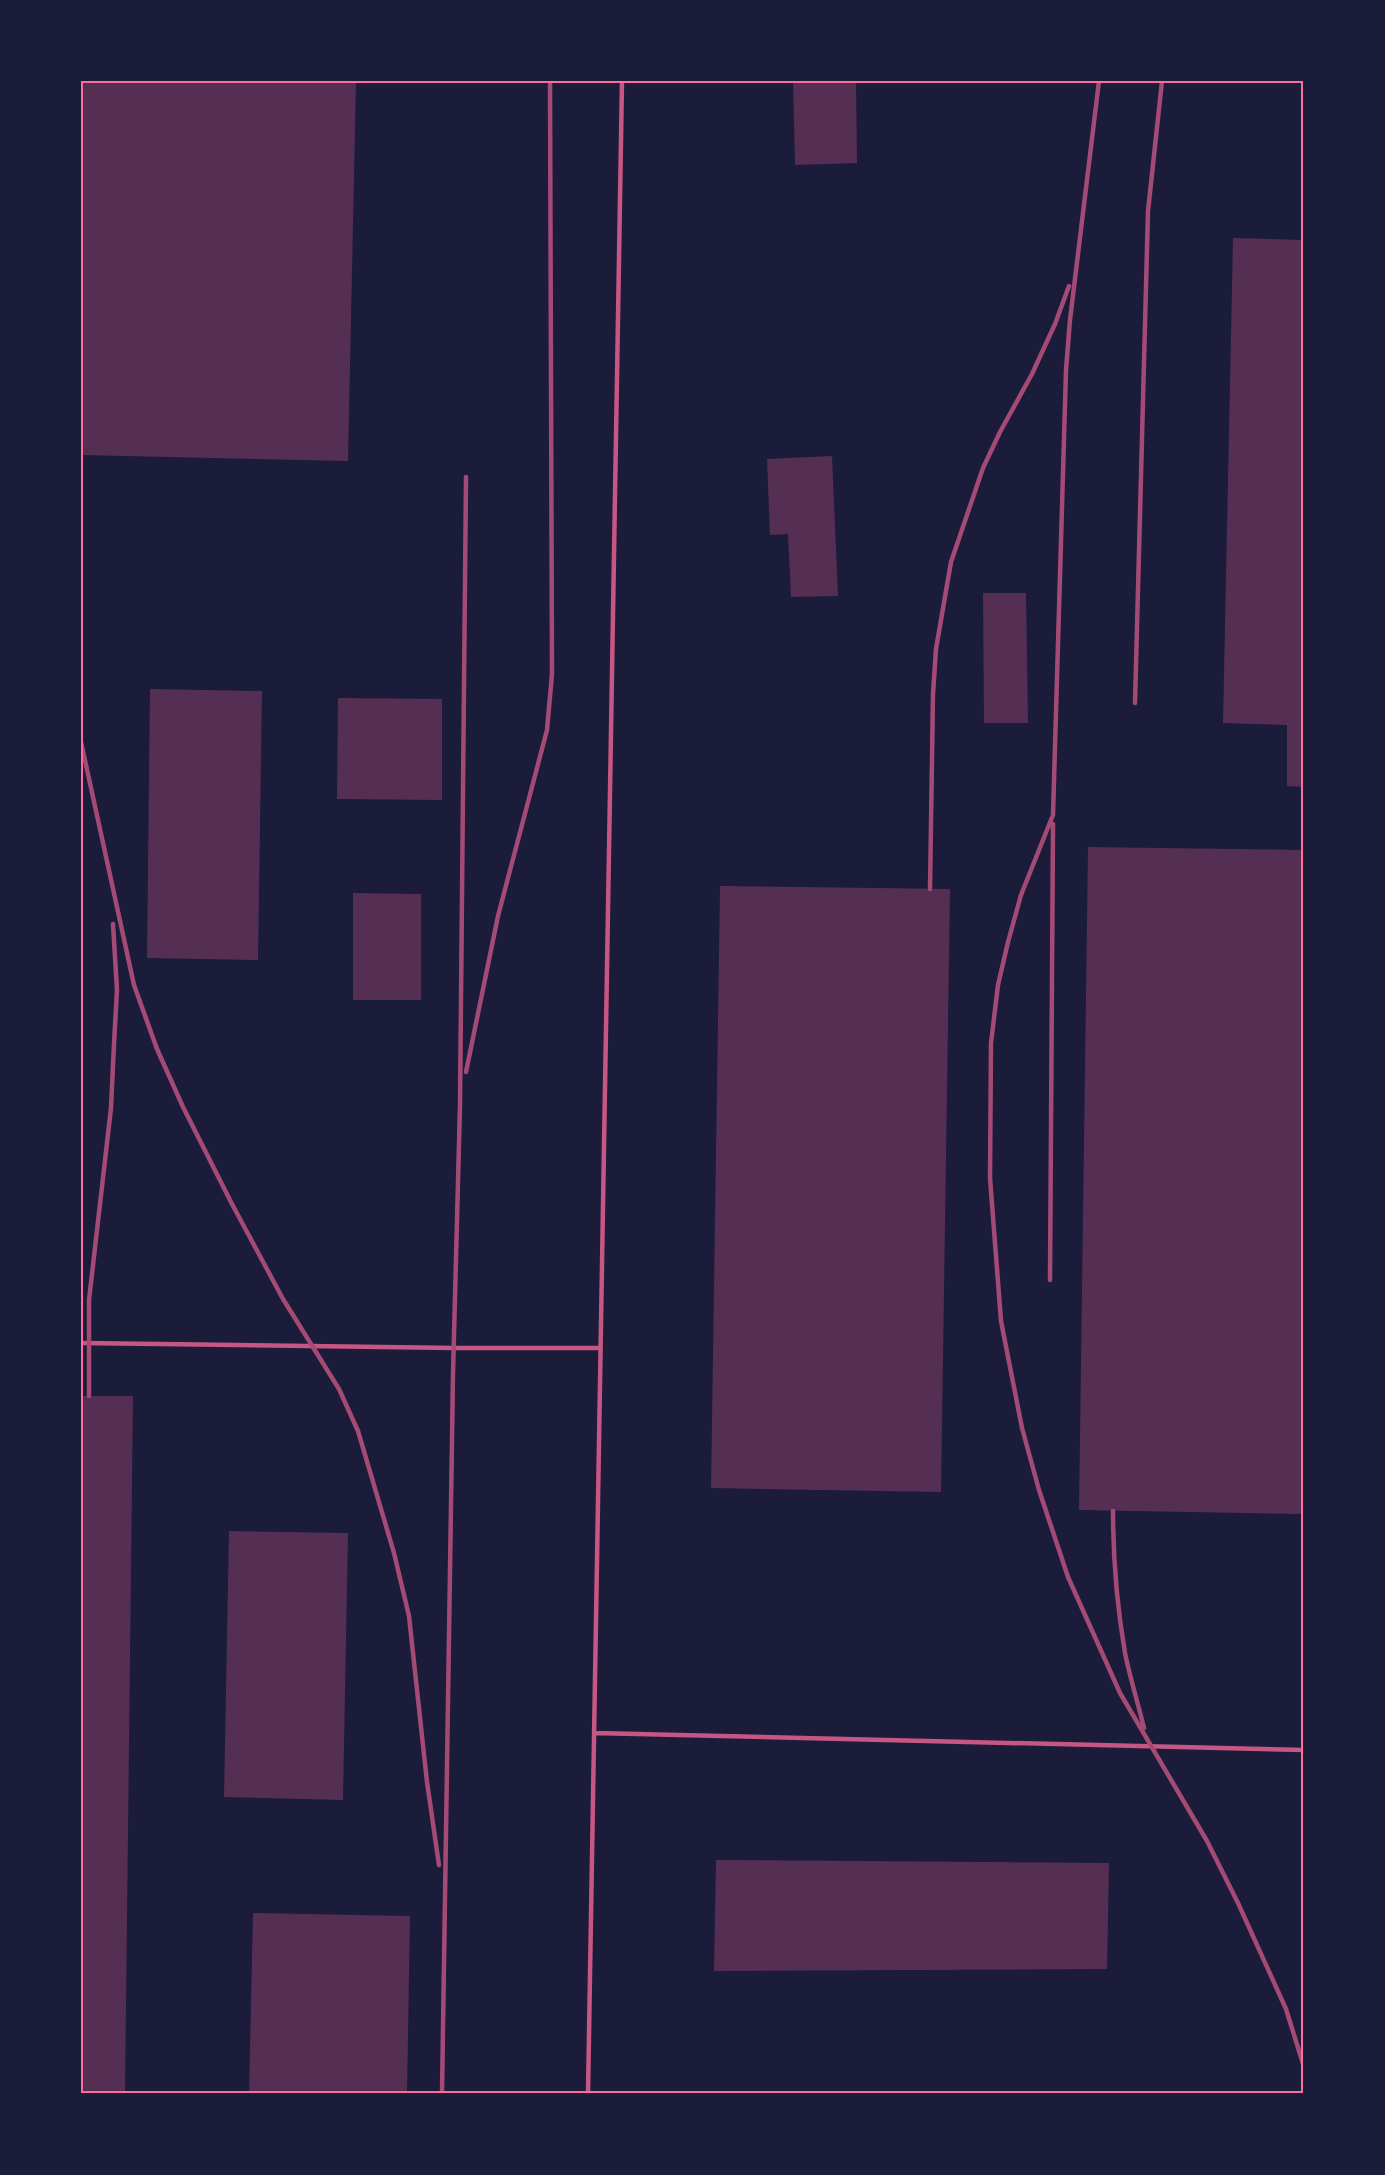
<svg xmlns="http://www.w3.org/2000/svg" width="1385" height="2175" font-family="'Source Sans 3',sans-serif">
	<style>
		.building { fill: #542f53 }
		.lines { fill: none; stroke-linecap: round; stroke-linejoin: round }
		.service { stroke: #c65784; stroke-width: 4.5 }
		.rail { stroke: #a44b75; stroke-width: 4.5 }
		.neatline { fill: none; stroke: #ff6b9d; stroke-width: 2 }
	</style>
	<rect width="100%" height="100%" fill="#1b1b3a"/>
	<path class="building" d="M81,81H356L348,461L81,455Z
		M793,81H856L857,163L795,165Z
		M1233,238L1304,240V787L1287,786V725L1223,723Z
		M832,456L838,596L791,597L788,534L770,535L767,459Z
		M983,593H1026L1028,723H984Z
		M150,689L262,691L258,960L147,958Z
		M338,698L442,699V800L337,799Z
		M1088,847L1304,850V1514L1079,1510Z
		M720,886L950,889L941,1492L711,1488Z
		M353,893L421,894V1000H353Z
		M81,1396H133L125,2094H81Z
		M229,1531L348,1533L343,1800L224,1797Z
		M716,1860L1109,1863L1107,1969L714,1971Z
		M253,1913L410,1916L407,2094H249Z"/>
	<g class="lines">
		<path class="service" d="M81,1343L454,1348H600
			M594,1733L1304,1750
			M588,2094L622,81"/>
		<path class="rail" d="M1099,81L1070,320L1066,370L1053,815L1021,895L1008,942L998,985L991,1043L990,1178L1001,1321L1022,1428L1039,1490L1068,1577L1120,1693L1207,1841L1238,1903L1286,2009L1304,2067
			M1135,703L1148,211L1162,81
			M81,742L134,985L157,1049L183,1107L232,1204L283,1299L339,1389L358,1431L394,1553L409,1616L427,1782L439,1865
			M930,889L933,694L936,649L951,562L983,468L1000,432L1032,374L1055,324L1069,286
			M466,1072L498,916L547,730L552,674L550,81
			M1050,1280L1053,824
			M89,1396V1300L111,1108L114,1044L117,990L113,924
			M1113,1511C1113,1558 1117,1606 1125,1653C1130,1678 1138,1703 1144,1728
			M442,2094L453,1374L460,1105L466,477"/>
	</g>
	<rect width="1385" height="2175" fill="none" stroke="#1b1b3a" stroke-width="165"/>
	<rect x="82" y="82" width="1220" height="2010" class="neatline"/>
</svg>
